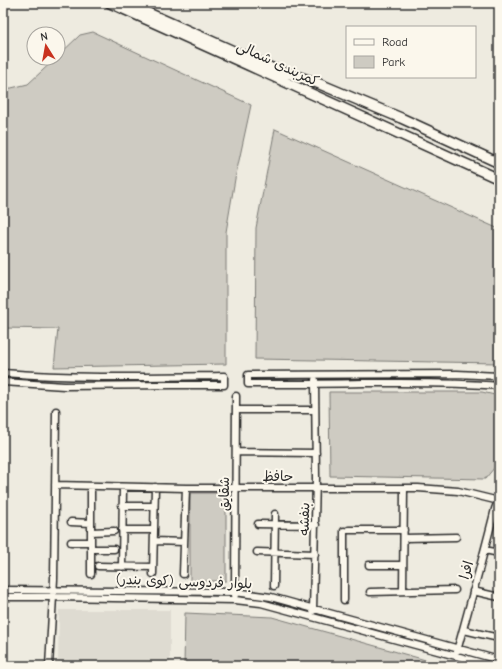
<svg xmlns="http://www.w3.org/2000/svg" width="502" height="669" font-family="'Comic Neue','Playpen Sans Arabic',sans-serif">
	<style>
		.built { fill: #dedbd1 }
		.green { fill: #cecbc2; stroke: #7c7b76 }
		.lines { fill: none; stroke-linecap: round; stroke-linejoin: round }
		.minor-casing { stroke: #2b2b2b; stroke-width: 9 }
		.highway-casing { stroke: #2b2b2b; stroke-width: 12 }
		.minor { stroke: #fbf7ec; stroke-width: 6 }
		.highway { stroke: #fbf7ec; stroke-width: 9 }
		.labels { text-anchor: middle; stroke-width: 4; stroke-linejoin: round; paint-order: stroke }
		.street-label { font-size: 14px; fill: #2b2b2b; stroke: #fbf7ec }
	</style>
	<rect width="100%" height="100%" fill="#eeebe0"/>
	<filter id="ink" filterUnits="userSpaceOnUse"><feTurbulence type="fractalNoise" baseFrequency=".025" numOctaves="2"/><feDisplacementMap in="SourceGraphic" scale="8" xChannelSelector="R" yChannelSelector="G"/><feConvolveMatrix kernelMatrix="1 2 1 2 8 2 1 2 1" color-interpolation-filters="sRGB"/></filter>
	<g filter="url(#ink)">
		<path class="built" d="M59,610H170V666H58Z"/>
		<path class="green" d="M93,32L251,105L235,179L226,232V364L54,367L58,329L3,328V90L28,84L56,58H58V56L80,35Z
			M275,129L499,229V363L255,359L256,228Z
			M329,392H482L499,396V462L485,479L330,476Z
			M190,493H226V581H190Z
			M185,613L272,617L447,666H184Z"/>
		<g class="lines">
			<defs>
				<path id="minor" d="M3,373C76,379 150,377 224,376V385H172L64,386L3,382
					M499,376L457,374L248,375V384C287,384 325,384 364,383C409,383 454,382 499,386
					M236,410H315
					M236,452L316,453
					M55,485L186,488H418L458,491L499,501
					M122,506H154
					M71,522L91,523
					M258,524L316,525
					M122,530H154
					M349,530H404
					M91,532L114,531
					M404,538L456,537
					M154,541L184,542
					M71,542H91
					M91,549H114
					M485,550L499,553
					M257,552L315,554
					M369,565H403
					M98,566L153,567
					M122,567L123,487
					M91,574V486
					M153,574L155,487
					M183,574L186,488
					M274,586L275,514
					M3,590L235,592L271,597L499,660
					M403,591L404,488
					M473,591L499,597
					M370,592L455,590
					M235,595L236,396
					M3,597H53L235,600L261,603L493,666
					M344,600V531
					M313,611L316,478L315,380
					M464,630L481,634L499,638
					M457,651C470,604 483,557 495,509L499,498
					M49,666L54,579L56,411"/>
				<path id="highway" d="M110,3C240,61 369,120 499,179
					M126,3L274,69L315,82L401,118L499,163"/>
			</defs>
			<use href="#minor" class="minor-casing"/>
			<use href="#highway" class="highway-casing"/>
			<use href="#minor" class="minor"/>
			<use href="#highway" class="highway"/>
		</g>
	</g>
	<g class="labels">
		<g class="street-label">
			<text transform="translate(278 63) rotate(25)" y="5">کمربندی شمالی</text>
			<text x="278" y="481">حافظ</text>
			<text transform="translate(224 494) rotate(-90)" y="5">شقایق</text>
			<text transform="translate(304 519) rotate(-89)" y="5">بنفشه</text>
			<text transform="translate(466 570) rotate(-74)" y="5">افرا</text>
			<text transform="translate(184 581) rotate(2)" y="5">بلوار فردوسی (کوی بندر)</text>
		</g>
	</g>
	<rect width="502" height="669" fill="none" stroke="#fbf7ec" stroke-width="16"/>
	<rect x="8" y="8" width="486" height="653" fill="none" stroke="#2b2b2b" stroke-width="1.5" filter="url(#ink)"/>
	<rect x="346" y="26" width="130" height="52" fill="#fbf7ec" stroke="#a8a59f"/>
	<rect x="354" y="39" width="20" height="6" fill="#fbf7ec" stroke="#a8a59f"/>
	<text x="382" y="46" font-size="12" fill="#2b2b2b">Road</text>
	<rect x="354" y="56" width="20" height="12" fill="#cecbc2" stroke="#a8a59f"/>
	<text x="382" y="66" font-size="12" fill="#2b2b2b">Park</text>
	<g transform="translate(46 46) rotate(349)"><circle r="19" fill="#fbf7ec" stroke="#a8a59f"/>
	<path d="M0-3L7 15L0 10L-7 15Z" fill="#c8321e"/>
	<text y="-6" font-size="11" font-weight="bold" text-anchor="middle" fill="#2b2b2b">N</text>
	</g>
</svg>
